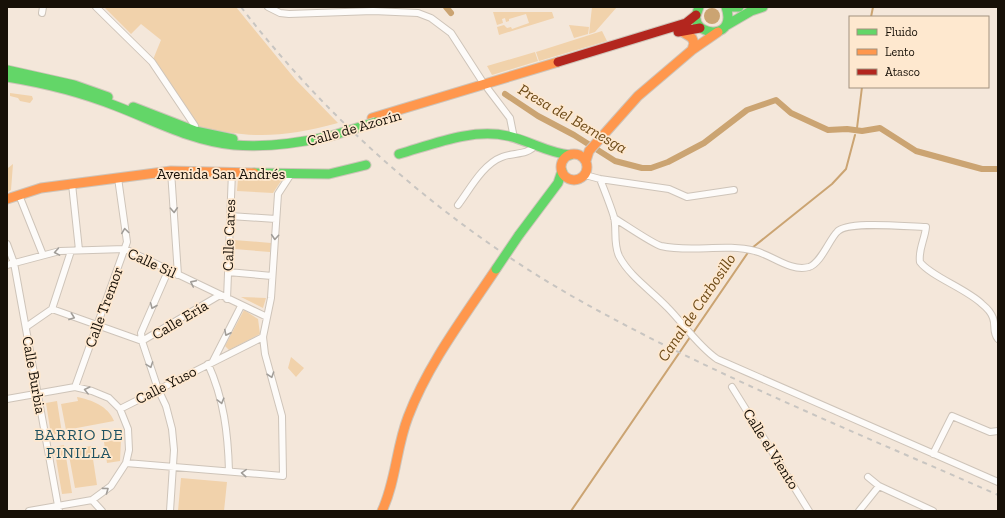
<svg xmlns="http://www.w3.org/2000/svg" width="1005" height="518" font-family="'Zilla Slab',serif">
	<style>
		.green { fill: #f1d2ab }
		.water { fill: #cba472 }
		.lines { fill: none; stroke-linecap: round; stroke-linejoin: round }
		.stream { stroke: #cba472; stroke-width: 2 }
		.canal { stroke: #cba472; stroke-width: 6 }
		.street-casing { stroke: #cec4b9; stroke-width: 8 }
		.fast-casing { stroke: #cec4b9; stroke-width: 11 }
		.slow-casing { stroke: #cec4b9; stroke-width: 11 }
		.jam-casing { stroke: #cec4b9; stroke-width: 11 }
		.street { stroke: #fdfbf9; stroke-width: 6 }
		.fast { stroke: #63d668; stroke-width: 9 }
		.slow { stroke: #ff974d; stroke-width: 9 }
		.jam { stroke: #b3261e; stroke-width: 9 }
		.rail { stroke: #c8c5c1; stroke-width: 2; stroke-dasharray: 5 5; stroke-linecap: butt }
		.fast-bridge-casing { stroke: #cec4b9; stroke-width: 11; stroke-linecap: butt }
		.fast-bridge { stroke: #63d668; stroke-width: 9 }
		.oneway { stroke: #a19d98 }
		.labels { text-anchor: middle; stroke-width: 3.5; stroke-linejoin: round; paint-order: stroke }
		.street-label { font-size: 15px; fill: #171007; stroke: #fee8cf }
		.water-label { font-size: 16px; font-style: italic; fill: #6e4b18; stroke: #fee8cf }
		.neighbourhood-label { font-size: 16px; letter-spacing: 1px; fill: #1f5262; stroke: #fee8cf }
	</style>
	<rect width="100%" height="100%" fill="#f4e7da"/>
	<path class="green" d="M104,7H236L295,79L338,123C283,138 250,139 195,126L152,62L161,40L141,24L131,34Z
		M592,7H617L595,32L589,34Z
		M493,12H552L554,18L499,35L497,27L504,25L507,28L511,27L512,29L529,23L526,14L509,19V21L506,22L505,18L502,19L503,23L497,25Z
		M569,25L589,27L588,34L574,38Z
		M602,31L607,41L539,61L536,52Z
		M535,52L538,61L492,75L487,66Z
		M10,93L32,96L33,99L30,103L20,101L18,98L10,96Z
		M13,164L11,190L8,192V168Z
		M283,178L273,193L237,191L238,179Z
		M234,240L271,243L270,252L234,249Z
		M241,297L266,298L263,308Z
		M244,310L258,319L260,334L229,350L225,346Z
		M291,357L304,368L296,377L288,368Z
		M77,397C92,400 108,406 114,421L66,430L61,404L78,401Z
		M57,401L62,433L51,435L46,403Z
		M121,439L120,461L107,463L104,442Z
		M64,445L72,493L62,494L54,447Z
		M91,446L97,485L75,488L68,450Z
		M181,478L227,482L224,511H178Z"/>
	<path class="water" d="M704 16a8 8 0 1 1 16 0a8 8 0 1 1-16 0Z"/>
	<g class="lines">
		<path class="stream" d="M871,17L873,7
			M857,128L862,87
			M752,248L832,184L846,169L855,135
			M571,511L749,251"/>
		<path class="canal" d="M446,7L451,13
			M505,94L538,116L574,135L615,161L642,168H651L668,162L704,143L747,110L776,100L791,113L828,130L847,129L862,131L880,128L916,151L982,169H998"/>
		<defs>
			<path id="street" d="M96,7L152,62L195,126V131
				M268,7L280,13L289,14L373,11L418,13L431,18L451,33L484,84
				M42,13L43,7
				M488,89L510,118L514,138
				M171,171L178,275
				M583,176H589L600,179L669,189L687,197L734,190
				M600,179C605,192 610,204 614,217C617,229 613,243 619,256C630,277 651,290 667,307C684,324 697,345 717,359L998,482
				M72,184L79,250
				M19,195L43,255
				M458,205C470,189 483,164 502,157C514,152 526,156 536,145
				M230,216L276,219
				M614,218C624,224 653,244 661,246C692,253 725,243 755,251C772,255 790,272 809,267C821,263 829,240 837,232C847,220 909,227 926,227C925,239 918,250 920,262C930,276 967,289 982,304C987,308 991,312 993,318C996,326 992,332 998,339
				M7,244L14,263L59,511
				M7,265L60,251L125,249L267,317
				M168,271L141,333L142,341L158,389L166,406L172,429L174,450L170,511
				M228,272L272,276
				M227,299L232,172
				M52,309L71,251
				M26,327L52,309L142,341
				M142,341L220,295
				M213,361L241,306
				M208,364C224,399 228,434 229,471
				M75,387L127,242L118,178
				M732,387L809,511
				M7,399L75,387L92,391L109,398L120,409L128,429L129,450L126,463L111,486L92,500L29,511
				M120,409L263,337
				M933,454L952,416L990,432L998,431
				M126,463L283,476L282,416L265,354L263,337L271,298L278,194L291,174
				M868,477L879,486L933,511
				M92,500L102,511
				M859,511L879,486"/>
			<path id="fast" d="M699,7C698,11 695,16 696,19C698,37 737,39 726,7
				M727,7H739
				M727,25L751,11L763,7
				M7,70L74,85L108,97
				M7,77C44,83 81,92 116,106C155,121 192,141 234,145C267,148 299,143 331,136
				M133,107L195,131L233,139
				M399,154C434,144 472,128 508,136C530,141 548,153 570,155
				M254,173L329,174L366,165
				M519,235L558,183L562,171"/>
			<path id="slow" d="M681,31L692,38L694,43L692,50
				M372,118L558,62
				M561 167a13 13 0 1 1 26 0a13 13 0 1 1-26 0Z
				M586,161L589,151L638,96L692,50L718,32
				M7,199L41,188L171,171L254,173
				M382,511C396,481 396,448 408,417C428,364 464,317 496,269"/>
			<path id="jam" d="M678,32L700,28
				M558,62L686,23L696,15"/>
		</defs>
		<use href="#street" class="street-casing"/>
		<use href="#fast" class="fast-casing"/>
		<use href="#slow" class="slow-casing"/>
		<use href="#jam" class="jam-casing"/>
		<use href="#street" class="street"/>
		<use href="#fast" class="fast"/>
		<use href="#slow" class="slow"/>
		<use href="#jam" class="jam"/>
		<path class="rail" d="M241,7C333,127 454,231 586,304C718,377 860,434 998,495"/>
		<defs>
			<path id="fast-bridge" d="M331,136L376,122
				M496,269L519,235"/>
		</defs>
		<use href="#fast-bridge" class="fast-bridge-casing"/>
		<use href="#fast-bridge" class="fast-bridge"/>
	</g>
	<defs><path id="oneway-chevron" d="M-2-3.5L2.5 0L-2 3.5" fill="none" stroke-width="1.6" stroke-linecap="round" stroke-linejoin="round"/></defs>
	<g class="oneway">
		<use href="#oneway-chevron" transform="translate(174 210) rotate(87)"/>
		<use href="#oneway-chevron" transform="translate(125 231) rotate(-98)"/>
		<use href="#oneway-chevron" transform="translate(275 237) rotate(94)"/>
		<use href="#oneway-chevron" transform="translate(57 252) rotate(170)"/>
		<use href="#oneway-chevron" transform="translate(193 283) rotate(-154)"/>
		<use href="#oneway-chevron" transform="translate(153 306) rotate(113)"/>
		<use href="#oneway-chevron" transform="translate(72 317) rotate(20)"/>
		<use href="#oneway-chevron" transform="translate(227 333) rotate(117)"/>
		<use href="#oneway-chevron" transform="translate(150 365) rotate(70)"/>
		<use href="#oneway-chevron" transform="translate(271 375) rotate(71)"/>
		<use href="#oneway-chevron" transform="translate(87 390) rotate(-166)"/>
		<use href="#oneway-chevron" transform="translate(221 401) rotate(75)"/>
		<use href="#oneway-chevron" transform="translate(244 473) rotate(-176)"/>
		<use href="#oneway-chevron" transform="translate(106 490) rotate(-36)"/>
	</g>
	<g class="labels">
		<g class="street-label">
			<text transform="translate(354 128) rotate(-16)" y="5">Calle de Azorín</text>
			<text x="221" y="179">Avenida San Andrés</text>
			<text transform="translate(229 235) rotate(-88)" y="5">Calle Cares</text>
			<text transform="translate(152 263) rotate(25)" y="5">Calle Sil</text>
			<text transform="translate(104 307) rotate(-70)" y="5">Calle Tremor</text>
			<text transform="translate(180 320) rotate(-31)" y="5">Calle Ería</text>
			<text transform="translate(34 375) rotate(80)" y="5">Calle Burbia</text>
			<text transform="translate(166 385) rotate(-27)" y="5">Calle Yuso</text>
			<text transform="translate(771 449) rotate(58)" y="5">Calle el Viento</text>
		</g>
		<g class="water-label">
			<text transform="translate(573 118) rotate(30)" y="6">Presa del Bernesga</text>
			<text transform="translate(696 307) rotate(-56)" y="6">Canal de Carbosillo</text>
		</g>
		<g class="neighbourhood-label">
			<text x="79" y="440">BARRIO DE<tspan x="79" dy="18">PINILLA</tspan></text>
		</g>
	</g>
	<rect width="1005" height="518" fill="none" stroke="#171007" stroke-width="16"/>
	<rect x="849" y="16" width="140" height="72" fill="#fee8cf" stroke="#a2927f"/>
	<rect x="857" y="29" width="20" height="6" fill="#63d668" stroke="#a2927f"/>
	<text x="885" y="36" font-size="12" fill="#171007">Fluido</text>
	<rect x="857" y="49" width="20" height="6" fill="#ff974d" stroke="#a2927f"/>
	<text x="885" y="56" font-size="12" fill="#171007">Lento</text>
	<rect x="857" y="69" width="20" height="6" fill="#b3261e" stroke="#a2927f"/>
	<text x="885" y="76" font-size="12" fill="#171007">Atasco</text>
</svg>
